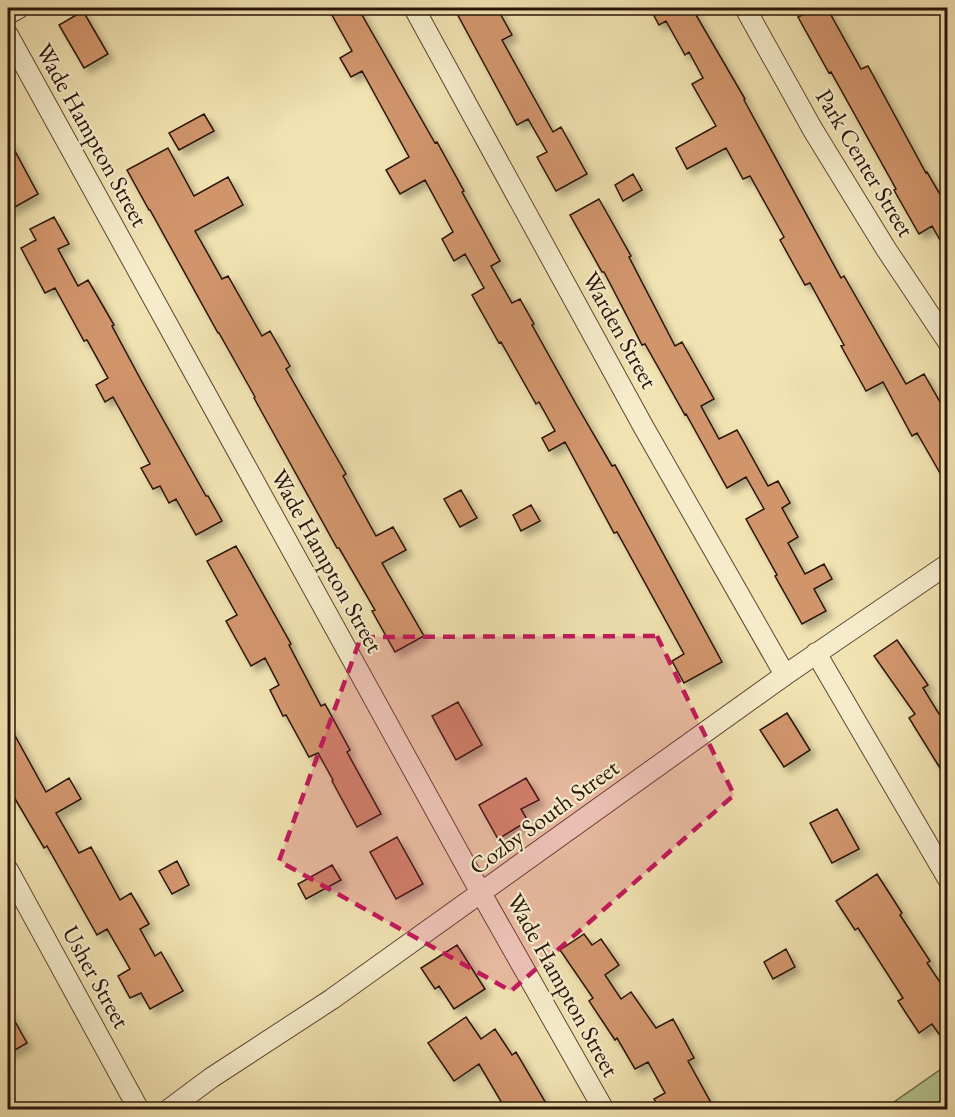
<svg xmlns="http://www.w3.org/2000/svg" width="955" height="1117" font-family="'EB Garamond',serif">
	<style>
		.green { fill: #b4c48f; stroke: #6f6c4c; stroke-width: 1.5 }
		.building { fill: #d1956c; stroke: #2a1408; stroke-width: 1.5; filter: url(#shadow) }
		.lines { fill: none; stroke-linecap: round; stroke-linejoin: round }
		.minor-casing { stroke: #5c4832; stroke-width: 22 }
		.minor { stroke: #f6eccc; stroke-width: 20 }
		.marked { fill: #c2185b; fill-opacity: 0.2; stroke: #c2185b; stroke-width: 4.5; stroke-dasharray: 12 8; stroke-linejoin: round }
		.labels { text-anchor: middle; stroke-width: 4.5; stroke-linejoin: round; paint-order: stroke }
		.street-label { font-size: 24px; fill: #2a1408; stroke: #f6eccc }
	</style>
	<defs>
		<filter id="shadow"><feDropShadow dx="5.5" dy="5.5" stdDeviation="3" flood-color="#0004"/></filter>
	</defs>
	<rect width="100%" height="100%" fill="#f1e2b1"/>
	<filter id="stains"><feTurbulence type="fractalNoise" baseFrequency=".00333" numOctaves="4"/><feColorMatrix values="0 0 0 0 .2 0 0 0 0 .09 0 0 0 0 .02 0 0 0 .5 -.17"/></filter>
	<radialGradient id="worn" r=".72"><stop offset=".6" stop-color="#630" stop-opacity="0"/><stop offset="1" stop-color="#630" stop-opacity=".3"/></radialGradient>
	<path class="green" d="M947,1065V1109H884Z"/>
	<path class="building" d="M328,8H358L435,143L437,142L464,191L462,192L500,261L491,266L512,303L520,299L534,324L532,325L576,404L612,466L615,465L722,662L684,683L672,661L684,654L617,532L614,533L565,442L549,451L542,438L555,431L539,402L536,404L501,342L499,343L472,295L484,288L465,254L454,261L442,239L453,232L425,180L400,194L386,170L409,157L362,71L351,77L340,58L352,51Z
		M454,8H497L512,35L502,40L553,132L561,127L587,174L556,191L537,157L547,152L528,119L517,125Z
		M659,8H692L745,99L744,100L841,278L844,276L906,384L924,374L948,416V487L917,433L912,436L883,382L866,391L841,346L844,345L810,283L805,285L780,240L784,237L750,176L743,179L726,148L687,169L676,148L716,126L692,84L703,78L689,52L685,55L666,21L659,25L652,12L659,9Z
		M815,8H827L861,69L868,66L926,173L927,172L948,208V254L932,226L919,234L894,190L896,189L831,72L829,73L798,17Z
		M83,11L108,54L84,68L59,25Z
		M204,114L214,131L179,150L169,133Z
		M8,138L38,194L8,211Z
		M168,148L194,196L228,177L243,205L195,231L222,279L228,276L262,336L270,331L290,366L286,369L346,474L343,476L376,536L393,527L406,550L382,563L424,636L395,652L372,611L375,610L339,548H337L254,398L255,397L219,333H218L150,210H149L127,170Z
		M633,174L642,190L623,201L615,185Z
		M599,199L631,256L629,257L675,346L682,342L714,399L701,406L719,439L737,430L768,486L778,481L790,503L782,508L798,537L788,543L805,574L824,564L832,579L814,589L826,611L802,624L775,576L777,575L746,519L764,509L746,477L727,488L686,414L685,415L645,344L642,345L604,272H602L570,215Z
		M54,217L69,244L58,249L78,286L88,280L114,325L112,326L142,382L206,496H208L222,521L196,535L176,499L169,503L160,486L153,489L141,468L150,464L113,397L105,402L96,385L108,378L87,340L84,341L55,288L45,293L21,248L36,240L30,229Z
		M461,490L477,518L460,527L444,499Z
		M531,505L540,521L521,531L513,515Z
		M236,546L291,644L289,645L321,706L325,704L350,750L347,752L381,814L357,827L332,781L333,780L318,753L309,757L286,715L283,716L270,690L279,685L265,658L251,666L226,621L237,615L207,561Z
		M897,640L928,685L923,688L939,714L948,709V781L909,718L915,714L874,656Z
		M458,702L482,745L456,760L432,716Z
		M787,713L810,750L784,767L760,730Z
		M8,723L46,792L69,778L81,799L56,813L79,853L91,847L120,900L131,893L149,924L140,929L155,956L161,952L183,991L150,1009L141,993L130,998L118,976L130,969L107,929L97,935L47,846L44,848L14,797L13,798L8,788Z
		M526,778L539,800L521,809L528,821L498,839L479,805Z
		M837,809L859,849L832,863L810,823Z
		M397,837L423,884L396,899L370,852Z
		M177,861L189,885L172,894L159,871Z
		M332,865L341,880L306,899L298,884Z
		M877,874L902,913L900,915L930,961L927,963L948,994V1028L939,1034L932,1024L919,1033L898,1001L903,998L858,928L855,930L836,901Z
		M584,934L592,945L601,939L619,965L605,975L621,999L631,992L656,1028L673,1019L694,1058L688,1061L715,1110H660L654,1099L665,1093L648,1062L635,1069L617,1038L615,1040L589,1001L593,998L560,950Z
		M457,945L485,989L454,1009L439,986L435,989L421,968Z
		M786,949L795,967L773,979L764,962Z
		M8,1009L27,1043L8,1054Z
		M466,1017L481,1039L495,1029L512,1055L516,1052L550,1110H506L479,1064L454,1081L428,1043Z"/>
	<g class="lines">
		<defs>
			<path id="minor" d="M414,8L643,426L785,675
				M745,8L813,130L886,249L948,342
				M8,14L19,8
				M8,35L481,893L604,1110
				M816,653L948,879
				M8,870L139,1110
				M168,1110L211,1078L332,999L785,675L948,564"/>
		</defs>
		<use href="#minor" class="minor-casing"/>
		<use href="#minor" class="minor"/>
	</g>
	<path class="marked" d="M657,636L734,795L511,991L279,861L361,637Z"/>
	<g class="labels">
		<g class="street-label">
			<text transform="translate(92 135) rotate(61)" y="8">Wade Hampton Street</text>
			<text transform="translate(865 163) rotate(59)" y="8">Park Center Street</text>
			<text transform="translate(620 330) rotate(61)" y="8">Warden Street</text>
			<text transform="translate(327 561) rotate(61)" y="8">Wade Hampton Street</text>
			<text transform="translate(544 817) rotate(-36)" y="8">Cozby South Street</text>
			<text transform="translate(96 977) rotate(61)" y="8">Usher Street</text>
			<text transform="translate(563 985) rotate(61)" y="8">Wade Hampton Street</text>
		</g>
	</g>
	<rect width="955" height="1117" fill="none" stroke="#f1e2b1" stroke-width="30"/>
	<rect x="9" y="9" width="937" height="1099" fill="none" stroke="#2a1408" stroke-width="3"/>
	<rect x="15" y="15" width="925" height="1087" fill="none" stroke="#2a1408" stroke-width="1.5"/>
	<rect width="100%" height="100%" filter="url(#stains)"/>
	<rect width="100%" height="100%" fill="url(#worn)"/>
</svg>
